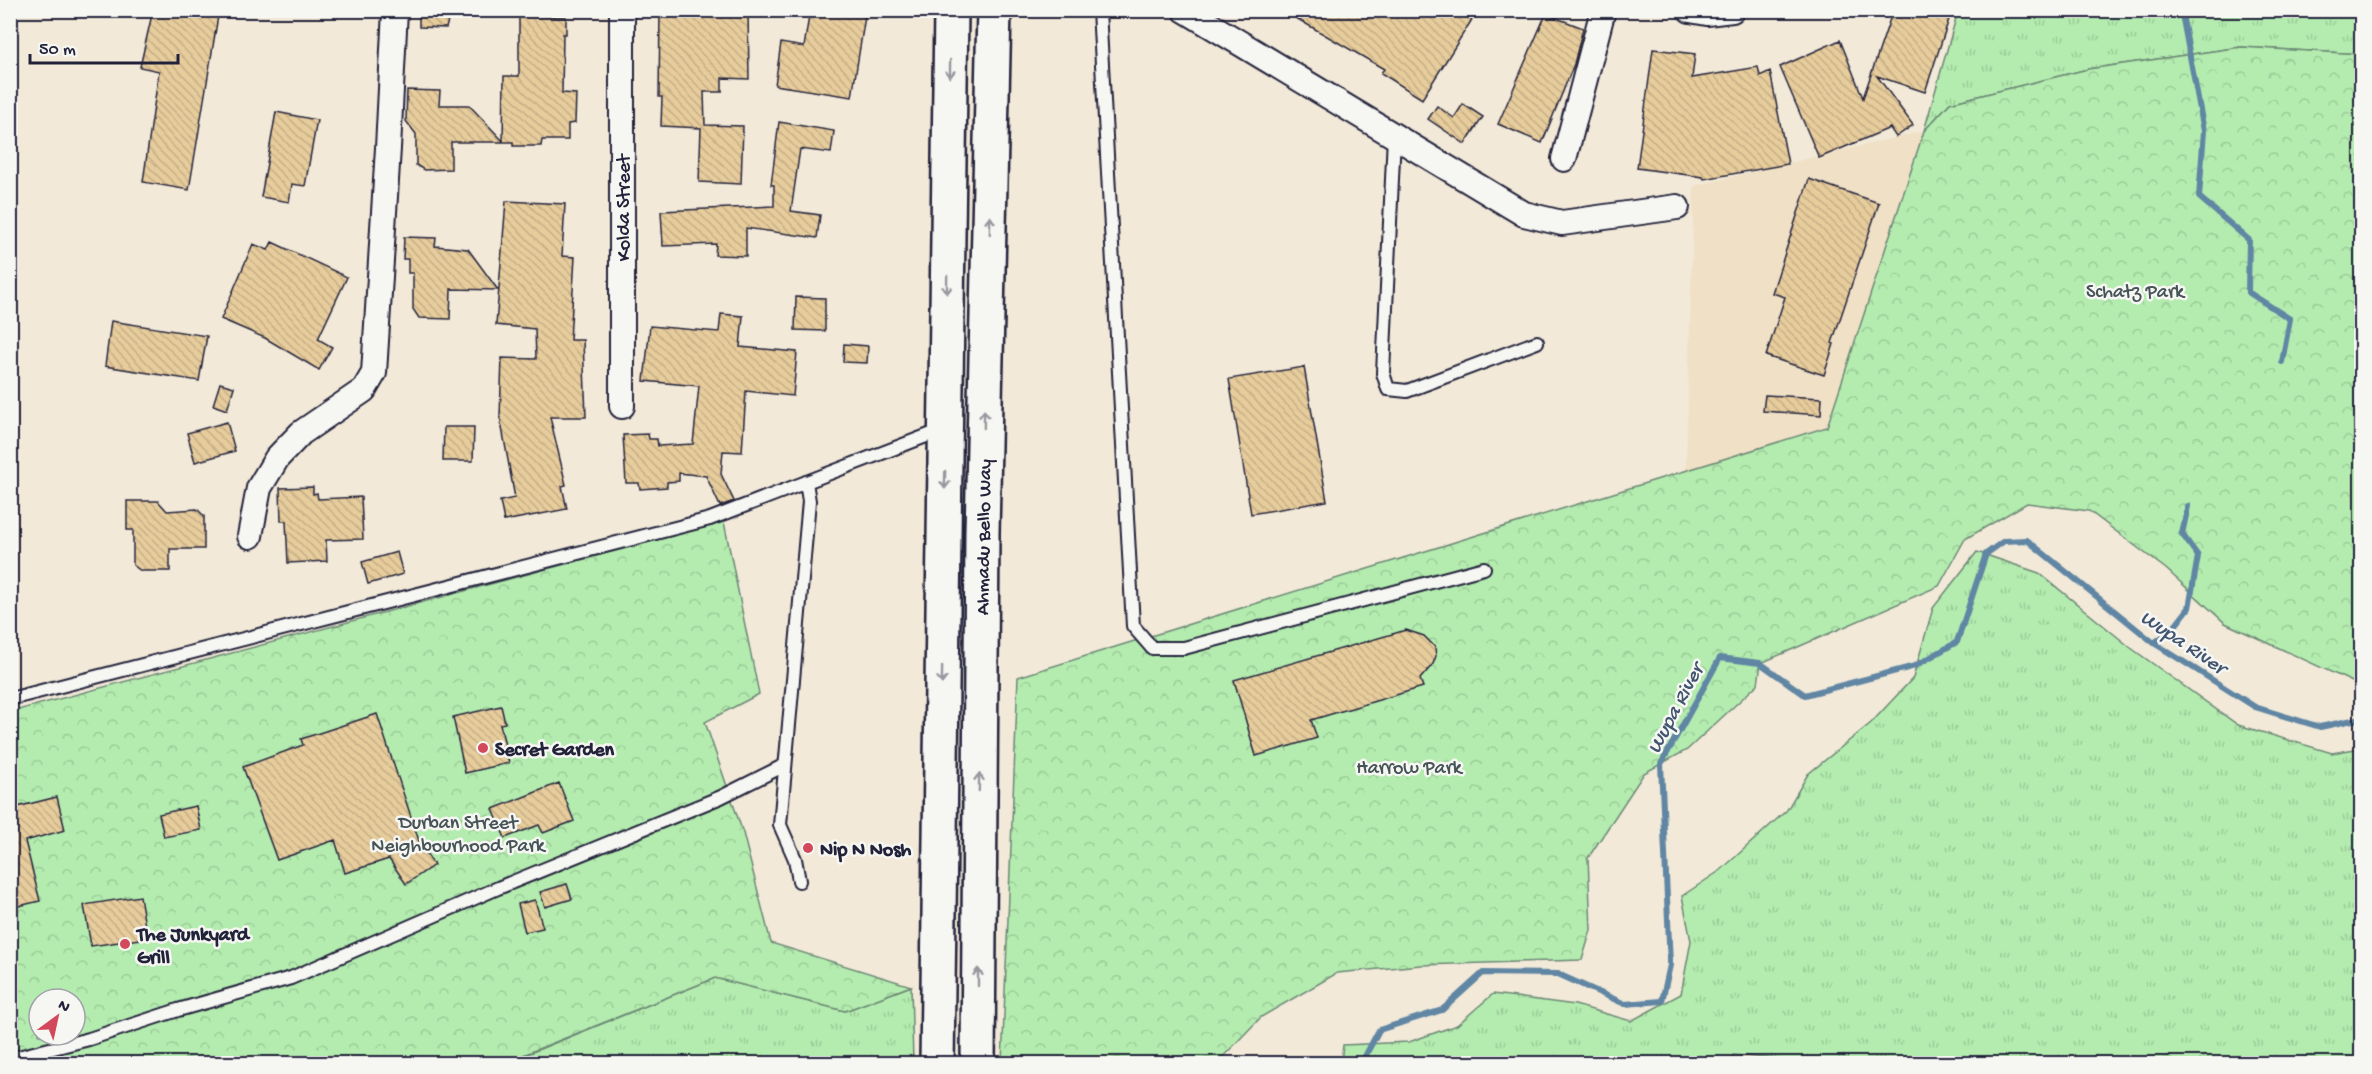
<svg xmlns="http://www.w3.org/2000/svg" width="2372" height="1074" font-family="'Gochi Hand',sans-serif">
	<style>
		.built { fill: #efe0c6 }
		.grass { fill: url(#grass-tufts); stroke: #6b8775; stroke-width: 1.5 }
		.park { fill: url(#park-crowns); stroke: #6b8775; stroke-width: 1.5; fill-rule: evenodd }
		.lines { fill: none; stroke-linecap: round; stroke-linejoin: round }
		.stream { stroke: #6086a4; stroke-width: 6 }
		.building { fill: url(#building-back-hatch); stroke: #22223b; stroke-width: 1.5 }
		.lane-casing { stroke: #22223b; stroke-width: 16 }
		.street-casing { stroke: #22223b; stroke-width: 28 }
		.primary-casing { stroke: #22223b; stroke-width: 38 }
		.lane { stroke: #f6f6f2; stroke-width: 12 }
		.street { stroke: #f6f6f2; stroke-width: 24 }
		.primary { stroke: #f6f6f2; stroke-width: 33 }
		.oneway { stroke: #9797a0 }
		.poi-dot { fill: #d1495b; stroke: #f6f6f2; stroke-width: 2 }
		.labels { text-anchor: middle; stroke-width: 5; stroke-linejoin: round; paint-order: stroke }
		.street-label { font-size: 20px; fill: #22223b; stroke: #f6f6f2 }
		.park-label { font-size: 20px; fill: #465458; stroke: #f6f6f2 }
		.poi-label { font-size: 20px; font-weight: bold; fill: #22223b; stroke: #f6f6f2; text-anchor: start }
		.water-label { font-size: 21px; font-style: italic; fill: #415470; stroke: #f6f6f2 }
	</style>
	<defs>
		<pattern id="grass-tufts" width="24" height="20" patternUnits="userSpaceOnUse" patternTransform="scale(1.5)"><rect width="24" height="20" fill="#b4ecaf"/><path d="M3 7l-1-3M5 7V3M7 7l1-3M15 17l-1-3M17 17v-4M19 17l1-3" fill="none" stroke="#9aca97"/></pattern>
		<pattern id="park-crowns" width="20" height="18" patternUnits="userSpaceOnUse" patternTransform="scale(1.5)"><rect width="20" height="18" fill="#b4ecaf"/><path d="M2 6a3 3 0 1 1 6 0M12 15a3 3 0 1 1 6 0" fill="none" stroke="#9aca97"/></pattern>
		<pattern id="building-back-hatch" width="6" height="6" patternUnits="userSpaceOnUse" patternTransform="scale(1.5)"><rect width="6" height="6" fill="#e7cc9c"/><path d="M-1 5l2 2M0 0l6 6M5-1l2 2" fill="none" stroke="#c6af87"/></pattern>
	</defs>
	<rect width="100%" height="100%" fill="#f2e9d8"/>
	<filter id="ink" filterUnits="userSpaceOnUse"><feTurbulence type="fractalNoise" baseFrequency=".0167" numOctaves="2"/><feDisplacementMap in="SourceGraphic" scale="12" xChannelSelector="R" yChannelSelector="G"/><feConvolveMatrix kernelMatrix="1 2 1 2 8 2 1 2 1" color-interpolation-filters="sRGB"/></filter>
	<g filter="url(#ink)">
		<path class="built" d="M1924,131L1827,427L1686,471L1694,186Z
			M1733,1055L1830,1063L1732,1064Z"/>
		<path class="grass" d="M1958,11H2361V54L2241,47L2088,69L1950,103L1924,131Z
			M1977,552L2039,573L2131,648L2238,725L2332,753L2361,748L2362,1053L2359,1063L1830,1064L1733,1055L1732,1064H1630L1629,1061L1341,1063L1343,1045L1409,1042L1457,1025L1493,994L1575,1005L1631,1021L1681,994L1691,941L1682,896L1721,870L1787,810L1808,774L1871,723L1913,678L1933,608Z
			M715,978L845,1011L911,986L913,1063L503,1064Z"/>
		<path class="park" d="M2241,47L2361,54V686L2225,623L2166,569L2089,511L2027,503L1965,539L1939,586L1761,663L1758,684L1687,750L1644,773L1588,858L1591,930L1582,960L1421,965L1337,973L1261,1017L1217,1063L1002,1064L1018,677L1827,427L1924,131L1950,103L2088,69Z
			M724,522L759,694L705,722L743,833L771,943L911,986L845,1011L715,978L503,1063H11L10,712ZM39,999H75V1035H39Z"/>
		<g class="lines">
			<path class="stream" d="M2184,10L2182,14L2204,131L2199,197L2249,240L2248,292L2290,319L2282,362
				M2154,643L2172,630L2189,608L2198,556L2182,534L2188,506
				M1361,1064L1379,1030L1442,1010L1483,973L1558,974L1625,1004L1662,1001L1670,965L1661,764L1720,658L1760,663L1805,695L1915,666L1957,642L1986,554L2004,541L2027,540L2154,643L2255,707L2320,727L2362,718"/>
		</g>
		<path class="building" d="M153,10H219L189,190L143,182L159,71L140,67Z
			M419,10H451L446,28L419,27Z
			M714,10H748L749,79L722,78V92H704L705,125L743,126L741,184L699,182L701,128L661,126L662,97H659L660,11L714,12Z
			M810,10H866L852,97L775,85L781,43L804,47Z
			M1282,10H1478L1422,99L1381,73L1384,69Z
			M1893,10H1952L1925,92L1877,76L1913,125L1896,137L1890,128L1819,158L1780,67L1840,40L1863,98Z
			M519,13H541V16L566,17V34H563L562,93L576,94L575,123L568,124V140H542L541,146H513V142H451V169L424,170L416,165V134L406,121L407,90L440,91L439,105H469L503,141L504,76H519Z
			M1546,14L1583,28L1574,64L1542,143L1498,124Z
			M1653,49L1695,54L1692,78L1758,67L1760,76L1770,71L1788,164L1704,179L1703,177L1637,168Z
			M1463,104L1483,117L1465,144L1428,119L1437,106L1454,118Z
			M276,112L317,120L305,186L292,184L289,202L261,197Z
			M779,122L834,131L831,153L800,149L791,211L820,215L817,238L746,228V256L715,255L716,244L663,246L661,211L774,206V185H771Z
			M1809,179L1879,203L1832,343L1834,344L1824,375L1766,356L1785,297L1772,293Z
			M506,201L565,204L562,256L575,257L570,340H583L586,417H550L566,485L562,486L567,509L504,521L500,501L515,498L500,417L502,358L536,359L535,329L496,325Z
			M404,237L436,238L435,246L468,249L498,290L451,289L450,319L419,318L413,309V273H408V259H403Z
			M272,242L347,277L318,339L332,347L319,370L265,338L221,319L253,244L268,250Z
			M796,297L825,298V331L795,330Z
			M721,314L743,316L740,347L797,352L793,396L746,391L742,452L723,451L721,474L734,501L720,506L706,476L679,473V481L667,482V487L640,489L639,483H626L623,435L648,434L649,439H657L658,446L693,444L699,386L644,381L650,326L719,332Z
			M111,321L207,336L199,381L105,366Z
			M844,344L868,346L867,363L843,362Z
			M1304,367L1327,501L1251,514L1229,379Z
			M220,383L234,387L227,410L213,405Z
			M1765,395L1822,398L1821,415L1763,411Z
			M227,422L235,451L195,462L187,433Z
			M444,427H474L473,461H443Z
			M313,487V494L317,493L318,499L361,497L363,539L326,540L327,561L288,563L286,521H281L280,488Z
			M127,501H158L167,511L197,509L204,516V549H170V571H141L133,565V530H127Z
			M397,552L403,574L368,584L362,562Z
			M1406,630L1424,636L1435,647L1436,656L1433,664L1420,679L1423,687L1311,720L1317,738L1256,756L1234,680Z
			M501,706L505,723L500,724L509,763L465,773L453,717Z
			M377,714L420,844L434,865L406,884L389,859L345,873L335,840L277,860L243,767L303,745L301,739Z
			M559,783L574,821L543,833L539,825L505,838L493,809Z
			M57,797L65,830L25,841L40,901L10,908V805L16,804L17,807Z
			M196,806L201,830L164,837L159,814Z
			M567,884L572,899L545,907L540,892Z
			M140,896L147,938L91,946L84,905Z
			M535,900L543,928L525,932L518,904Z"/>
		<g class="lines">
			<defs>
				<path id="lane" d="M1099,10L1133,626L1152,648H1184L1484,568
					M1394,136L1383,373L1388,389L1407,391L1537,342
					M10,699L710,519L942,430
					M799,881L795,859L780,825L809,501L806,482
					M10,1059L89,1039L178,1010L291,978L498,888L721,797L785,765"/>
				<path id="street" d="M1185,10L1524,214L1562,223L1677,207
					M1690,10L1707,13L1732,10
					M1564,159L1603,10
					M622,406V10
					M250,536L259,488L277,458L301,433L364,390L374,373L388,148L395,10"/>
				<path id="primary" d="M937,1064L951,10
					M978,1064L982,532L994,10"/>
			</defs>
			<use href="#lane" class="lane-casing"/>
			<use href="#street" class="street-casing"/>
			<use href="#primary" class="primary-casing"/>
			<use href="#lane" class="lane"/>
			<use href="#street" class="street"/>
			<use href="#primary" class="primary"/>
		</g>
		<defs><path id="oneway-shaft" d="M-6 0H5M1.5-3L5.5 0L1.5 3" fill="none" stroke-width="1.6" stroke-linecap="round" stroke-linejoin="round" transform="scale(1.5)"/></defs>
		<g class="oneway">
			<use href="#oneway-shaft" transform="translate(950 69) rotate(91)"/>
			<use href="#oneway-shaft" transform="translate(990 225) rotate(-89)"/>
			<use href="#oneway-shaft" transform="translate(947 285) rotate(91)"/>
			<use href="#oneway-shaft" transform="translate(984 419) rotate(-89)"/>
			<use href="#oneway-shaft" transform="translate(945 480) rotate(91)"/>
			<use href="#oneway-shaft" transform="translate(942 675) rotate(91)"/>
			<use href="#oneway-shaft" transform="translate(979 782) rotate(-89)"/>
			<use href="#oneway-shaft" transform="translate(978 977) rotate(-90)"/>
		</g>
	</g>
	<g class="poi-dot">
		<circle cx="483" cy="748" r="6"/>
		<circle cx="808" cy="848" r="6"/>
		<circle cx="125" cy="944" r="6"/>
	</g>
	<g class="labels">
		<g class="street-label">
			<text transform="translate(622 208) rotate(-90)" y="7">Kolda Street</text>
			<text transform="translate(982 537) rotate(-89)" y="7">Ahmadu Bello Way</text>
		</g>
		<g class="park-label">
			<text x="2135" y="297">Schatz Park</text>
			<text x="1409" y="773">Harrow Park</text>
			<text x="458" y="828">Durban Street<tspan x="458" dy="23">Neighbourhood Park</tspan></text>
		</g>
		<g class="poi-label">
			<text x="495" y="755">Secret Garden</text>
			<text x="820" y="855">Nip N Nosh</text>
			<text x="137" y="940">The Junkyard<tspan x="137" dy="23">Grill</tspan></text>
		</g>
		<g class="water-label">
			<text transform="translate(2184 641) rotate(34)" y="7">Wupa River</text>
			<text transform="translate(1674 708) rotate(-62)" y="7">Wupa River</text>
		</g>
	</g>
	<rect width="2372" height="1074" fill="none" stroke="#f6f6f2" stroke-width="36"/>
	<rect x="18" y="18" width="2336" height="1038" fill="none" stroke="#22223b" stroke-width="2" filter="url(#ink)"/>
	<g transform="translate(57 1017) rotate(33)"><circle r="28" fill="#f6f6f2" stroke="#a1a1a9" stroke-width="1.5"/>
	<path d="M0-4.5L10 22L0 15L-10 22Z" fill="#d1495b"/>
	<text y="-9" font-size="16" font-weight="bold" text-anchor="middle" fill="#22223b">N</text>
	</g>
	<path d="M30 54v9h148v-9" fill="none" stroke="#22223b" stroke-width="3"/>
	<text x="39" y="54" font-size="18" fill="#22223b" stroke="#f6f6f2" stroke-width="4.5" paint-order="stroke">50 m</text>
</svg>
